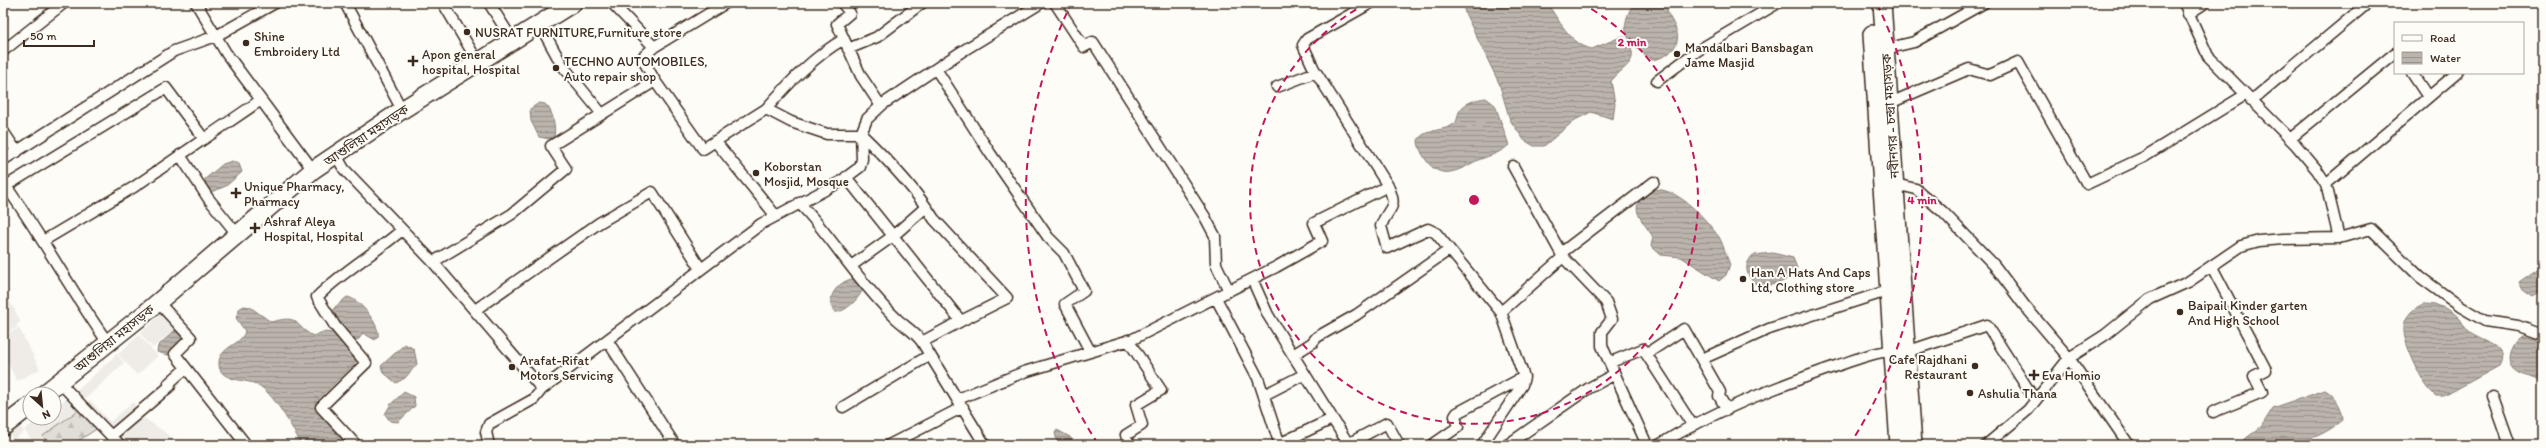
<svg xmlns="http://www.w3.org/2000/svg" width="2546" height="448" font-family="Itim,'Noto Sans Bengali',sans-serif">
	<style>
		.built { fill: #efece7 }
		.forest { fill: url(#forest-firs); stroke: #8e847a }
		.water { fill: url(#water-rules); stroke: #887d74 }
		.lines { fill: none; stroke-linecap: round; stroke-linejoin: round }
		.minor-casing { stroke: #3b2a1e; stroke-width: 13 }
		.trunk-casing { stroke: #3b2a1e; stroke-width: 20 }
		.minor { stroke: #fdfcf7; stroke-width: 10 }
		.trunk { stroke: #fdfcf7; stroke-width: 17 }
		.ring { fill: none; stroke: #c2185b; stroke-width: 2; stroke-dasharray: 7 5 }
		.poi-dot { fill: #3b2a1e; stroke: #fdfcf7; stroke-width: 1.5 }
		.labels { text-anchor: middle; stroke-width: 4; stroke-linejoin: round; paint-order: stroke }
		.poi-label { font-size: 13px; fill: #3b2a1e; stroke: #fdfcf7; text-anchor: start }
		.street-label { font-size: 13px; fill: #3b2a1e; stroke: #fdfcf7 }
		.centre { fill: #c2185b; stroke: #fdfcf7; stroke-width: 2 }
		.ring-label { font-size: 12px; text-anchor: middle; font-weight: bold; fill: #c2185b; stroke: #fdfcf7; stroke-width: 4; stroke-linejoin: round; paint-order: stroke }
	</style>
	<defs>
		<pattern id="forest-firs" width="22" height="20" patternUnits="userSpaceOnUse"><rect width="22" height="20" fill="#e1ded7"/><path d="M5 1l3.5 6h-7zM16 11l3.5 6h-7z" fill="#c2bfb8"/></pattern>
		<pattern id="water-rules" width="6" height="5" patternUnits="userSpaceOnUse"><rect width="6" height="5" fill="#bbb4ad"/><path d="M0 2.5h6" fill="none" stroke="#99938c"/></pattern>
	</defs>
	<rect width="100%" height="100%" fill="#fdfcf7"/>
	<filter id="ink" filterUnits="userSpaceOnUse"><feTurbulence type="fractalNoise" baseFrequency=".025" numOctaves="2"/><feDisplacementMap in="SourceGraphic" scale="8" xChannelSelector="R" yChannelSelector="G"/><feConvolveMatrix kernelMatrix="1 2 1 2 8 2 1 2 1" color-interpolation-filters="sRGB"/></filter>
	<g filter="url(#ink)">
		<path class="built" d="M6,294L21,322L17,324L18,327L3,335V295Z
			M164,311L178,326L153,348L140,334Z
			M19,328L40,369L17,381L3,353V336Z
			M139,335L158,356L137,375L118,354Z
			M117,354L124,363L81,403L73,394Z
			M70,396L81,411L35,444L24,430L40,418H54V408Z
			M90,400L110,422L133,402L138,408L111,433L85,404Z
			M141,416L182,444L183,445H130L118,436Z
			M20,426L24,432L13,440L9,434Z"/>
		<path class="forest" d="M80,409L98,428L72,445H50L43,436Z"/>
		<path class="water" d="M1463,3H1547C1558,19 1571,45 1592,49L1623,36C1643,61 1627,63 1611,81L1615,104L1613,119L1591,112L1575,120L1544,146H1534L1524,140L1510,120L1499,83L1465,13Z
			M1634,3H1669L1667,12C1675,27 1685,39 1669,53C1664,57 1658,59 1652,60C1627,43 1617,30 1634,3Z
			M1486,98L1495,105L1509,145C1498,155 1486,156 1474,162C1456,172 1440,180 1426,160C1422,154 1418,147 1418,140C1425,128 1444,132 1454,124C1458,121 1457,116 1459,112C1463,103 1477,99 1486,98Z
			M539,103L545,104C553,110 556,127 554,137L550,139L539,137L531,121L530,109Z
			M232,161L239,164L242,172L226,186L211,192L206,186L205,179L223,164Z
			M1653,189C1680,189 1704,217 1719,237C1721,239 1728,260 1730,265L1726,275L1719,281L1681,257L1661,255L1651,246L1653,237C1640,216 1625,207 1653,189Z
			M1773,253L1793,258L1797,268C1787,284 1772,287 1755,284C1746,274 1743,266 1753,255Z
			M2543,265V291L2533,297L2523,290L2519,282Z
			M853,279L858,281L863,288C861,297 845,313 835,312C823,300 839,280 853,279Z
			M347,297C359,298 381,326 378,337L375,340L363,333L359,339L355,340C344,336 332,320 334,308Z
			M2423,304C2437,304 2450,308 2460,319C2463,323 2465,329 2469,332C2479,341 2511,346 2499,366L2444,396H2436C2425,387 2420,375 2414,362C2404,339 2394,318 2423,304Z
			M244,306L250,307L271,322C302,314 291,324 313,336L323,332L335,333L356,357L355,363L315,402L319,413L347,445H302C293,429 273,391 256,384C246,379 218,382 219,363C219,347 242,345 245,331L236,318L239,309Z
			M174,331H180L185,337L168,355L157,352L158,346Z
			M2522,336L2543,341V384C2536,376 2526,378 2517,372C2502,363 2511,343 2522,336Z
			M405,344L414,349L417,364L405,378L396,383L383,372L381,366Z
			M2325,390C2335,395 2343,409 2343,420C2308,448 2280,445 2237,445L2261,427L2273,408Z
			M404,392L414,397L415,406L398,422L390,421L385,414L391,404Z
			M1057,430L1070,437L1074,445H1058L1055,433Z"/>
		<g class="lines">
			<defs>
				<path id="minor" d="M196,3L226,53L313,170
					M345,3L402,110
					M443,3L478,62
					M489,3L513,41
					M842,3L850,13L837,24L861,76L881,106
					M1055,3L1084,47L1093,42L1205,217L1215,236L1216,264L1229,291
					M1371,3L1307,39L1303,45L1314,69L1388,186C1399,210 1388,206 1381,226L1387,248L1428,229L1436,233L1501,312L1563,257L1606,302L1612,319L1602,332V346L1647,445
					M2184,3L2208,56L2296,145L2317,170L2326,184L2339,238L2371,229L2420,277L2461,307L2485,321L2518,326L2543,335
					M2188,14L2205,3
					M540,25L562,65L602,114
					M654,47L726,3
					M848,49L877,37L922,3
					M1885,49L1914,42L1984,3
					M3,51L64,3
					M936,69L990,153L1048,237L1064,253L1084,291L1065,304L1090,351
					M2412,73L2428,97
					M655,81L703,149L766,109L791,122L827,134H861C888,160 915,188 934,219L1007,298L961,321
					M1657,81L1697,51L1778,3
					M1277,87L1316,72
					M2251,101L2368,3
					M1890,103L1969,69L1990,75L2018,62L2087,184L2144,157L2245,95
					M766,109C790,82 813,57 844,39
					M3,131L17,152
					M2290,139L2395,53
					M715,141L776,216
					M180,155L208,198L237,234
					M336,155L344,169L433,262L542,389L607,340L675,445
					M3,160L174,51L216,36L275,3
					M1513,166L1563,257
					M846,177L961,321L922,342L985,445
					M3,182C41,234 71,291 108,343
					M1895,184L1916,189L1943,212L1994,265L2024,305L2069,358L2129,445
					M2326,184L2457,73
					M6,186L166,88L204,139L261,100
					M799,203C824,228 842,257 865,284C875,296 886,309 898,320C907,328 915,332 922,342
					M43,241L134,187L204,139
					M1561,253L1654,182
					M433,262L512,214L566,169L551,146L655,81L642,58L654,47L612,3
					M851,266L893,236L926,207
					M2212,267L2266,370L2254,376L2262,392L2213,412
					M1252,279L1268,315L1349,445
					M1216,298L1258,378L1280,445
					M158,302L191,338L175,354L244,442L240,445
					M475,310L599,223L652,192L701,269
					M607,340L761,224L840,182L860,167L862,159L861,134L867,119L883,104L961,52L1041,3
					M1128,340L1161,390L1136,405L1142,425L1126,435L1129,445
					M1906,352L1987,325L2035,400
					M1646,354L1684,329L1720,392L1719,396L1727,410
					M1293,355L1312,343L1317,337L1356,315L1449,250
					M1702,359L1769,329L1890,290
					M1611,362L1643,349L1693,426
					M59,382L120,445
					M1264,395L1305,374
					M2493,397L2510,445
					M958,399L1024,372L1133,339L1276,267L1322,241L1314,223L1388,186
					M843,407L930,355
					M111,436L170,386L169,383L186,368
					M1279,444L1332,419
					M1348,444L1387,423L1399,445
					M356,445L321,407L366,363L335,326L317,297C343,271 374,254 402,230
					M489,445L486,432L489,424L534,399L542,389
					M889,445L963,407
					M1432,445L1458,427L1455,416L1457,413L1524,377
					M1482,445L1522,385L1524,377L1501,312
					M1507,445L1589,388L1615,374
					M1659,445C1713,411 1776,387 1836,366C1855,360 1875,351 1895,351
					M1986,445L2028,410L2069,358L2105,335L2150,299L2188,282L2241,246L2259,241L2283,239L2339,238"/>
				<path id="trunk" d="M1882,3L1913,445
					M1872,34L1899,445
					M44,394L143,315L313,170L402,110L573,3
					M3,427L30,406"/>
			</defs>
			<use href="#minor" class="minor-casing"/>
			<use href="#trunk" class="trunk-casing"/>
			<use href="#minor" class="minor"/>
			<use href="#trunk" class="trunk"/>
		</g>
	</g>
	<g class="ring">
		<path d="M1581 3A224 224 0 1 1 1367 3"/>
		<path d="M1098 444A448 448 0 0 1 1071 4M1877 4A448 448 0 0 1 1850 444"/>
	</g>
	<g class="poi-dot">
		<circle cx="467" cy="32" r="4"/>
		<circle cx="246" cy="43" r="4"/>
		<circle cx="1677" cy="54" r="4"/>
		<path d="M411 55h4v4h4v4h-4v4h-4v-4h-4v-4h4z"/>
		<circle cx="556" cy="68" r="4"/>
		<circle cx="756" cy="173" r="4"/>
		<path d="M234 187h4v4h4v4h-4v4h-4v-4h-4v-4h4z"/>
		<path d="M253 222h4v4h4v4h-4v4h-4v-4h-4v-4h4z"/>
		<circle cx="1743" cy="279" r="4"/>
		<circle cx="2180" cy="312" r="4"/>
		<circle cx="1975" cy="366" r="4"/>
		<circle cx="512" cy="367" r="4"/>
		<path d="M2032 369h4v4h4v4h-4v4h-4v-4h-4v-4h4z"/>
		<circle cx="1970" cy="393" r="4"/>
	</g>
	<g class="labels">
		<g class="poi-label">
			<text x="475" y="37">NUSRAT FURNITURE,Furniture store</text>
			<text x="254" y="41">Shine<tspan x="254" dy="15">Embroidery Ltd</tspan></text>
			<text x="1685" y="52">Mandalbari Bansbagan<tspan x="1685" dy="15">Jame Masjid</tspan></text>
			<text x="422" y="59">Apon general<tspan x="422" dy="15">hospital, Hospital</tspan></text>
			<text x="564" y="66">TECHNO AUTOMOBILES,<tspan x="564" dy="15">Auto repair shop</tspan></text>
			<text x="764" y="171">Koborstan<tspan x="764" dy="15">Mosjid, Mosque</tspan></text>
			<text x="244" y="191">Unique Pharmacy,<tspan x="244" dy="15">Pharmacy</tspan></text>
			<text x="264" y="226">Ashraf Aleya<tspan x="264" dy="15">Hospital, Hospital</tspan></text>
			<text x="1751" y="277">Han A Hats And Caps<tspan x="1751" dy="15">Ltd, Clothing store</tspan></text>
			<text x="2188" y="310">Baipail Kinder garten<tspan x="2188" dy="15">And High School</tspan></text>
			<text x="1967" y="364" text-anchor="end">Cafe Rajdhani<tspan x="1967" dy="15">Restaurant</tspan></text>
			<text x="520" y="365">Arafat-Rifat<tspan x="520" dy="15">Motors Servicing</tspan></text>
			<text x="2042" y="380">Eva Homio</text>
			<text x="1978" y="398">Ashulia Thana</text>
		</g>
		<g class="street-label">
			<text transform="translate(1890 116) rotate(-94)" y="5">নবীনগর - চন্দ্রা মহাসড়ক</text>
			<text transform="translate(366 135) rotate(-34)" y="5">আশুলিয়া মহাসড়ক</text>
			<text transform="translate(114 338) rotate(-39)" y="5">আশুলিয়া মহাসড়ক</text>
		</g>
	</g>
	<circle cx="1474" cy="200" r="6" class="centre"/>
	<g class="ring-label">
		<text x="1632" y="46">2 min</text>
		<text x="1922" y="204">4 min</text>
	</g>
	<rect width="2546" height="448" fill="none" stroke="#fdfcf7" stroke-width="16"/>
	<rect x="8" y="8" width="2530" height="432" fill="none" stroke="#3b2a1e" stroke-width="1.5" filter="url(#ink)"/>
	<rect x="2394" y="22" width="130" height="52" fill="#fdfcf7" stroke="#afa8a0"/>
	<rect x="2402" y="35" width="20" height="6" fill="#fdfcf7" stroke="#afa8a0"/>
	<text x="2430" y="42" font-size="12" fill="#3b2a1e">Road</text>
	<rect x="2402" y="52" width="20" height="12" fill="url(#water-rules)" stroke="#afa8a0"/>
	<text x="2430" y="62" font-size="12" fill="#3b2a1e">Water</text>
	<g transform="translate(42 406) rotate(153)"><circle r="19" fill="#fdfcf7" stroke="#afa8a0"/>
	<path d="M0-3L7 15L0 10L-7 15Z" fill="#3b2a1e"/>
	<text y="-6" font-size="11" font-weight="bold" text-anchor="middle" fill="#3b2a1e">N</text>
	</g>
	<path d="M24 40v6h70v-6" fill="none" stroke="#3b2a1e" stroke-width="2"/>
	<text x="30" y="40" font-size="12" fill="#3b2a1e" stroke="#fdfcf7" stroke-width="3" paint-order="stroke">50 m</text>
</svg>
